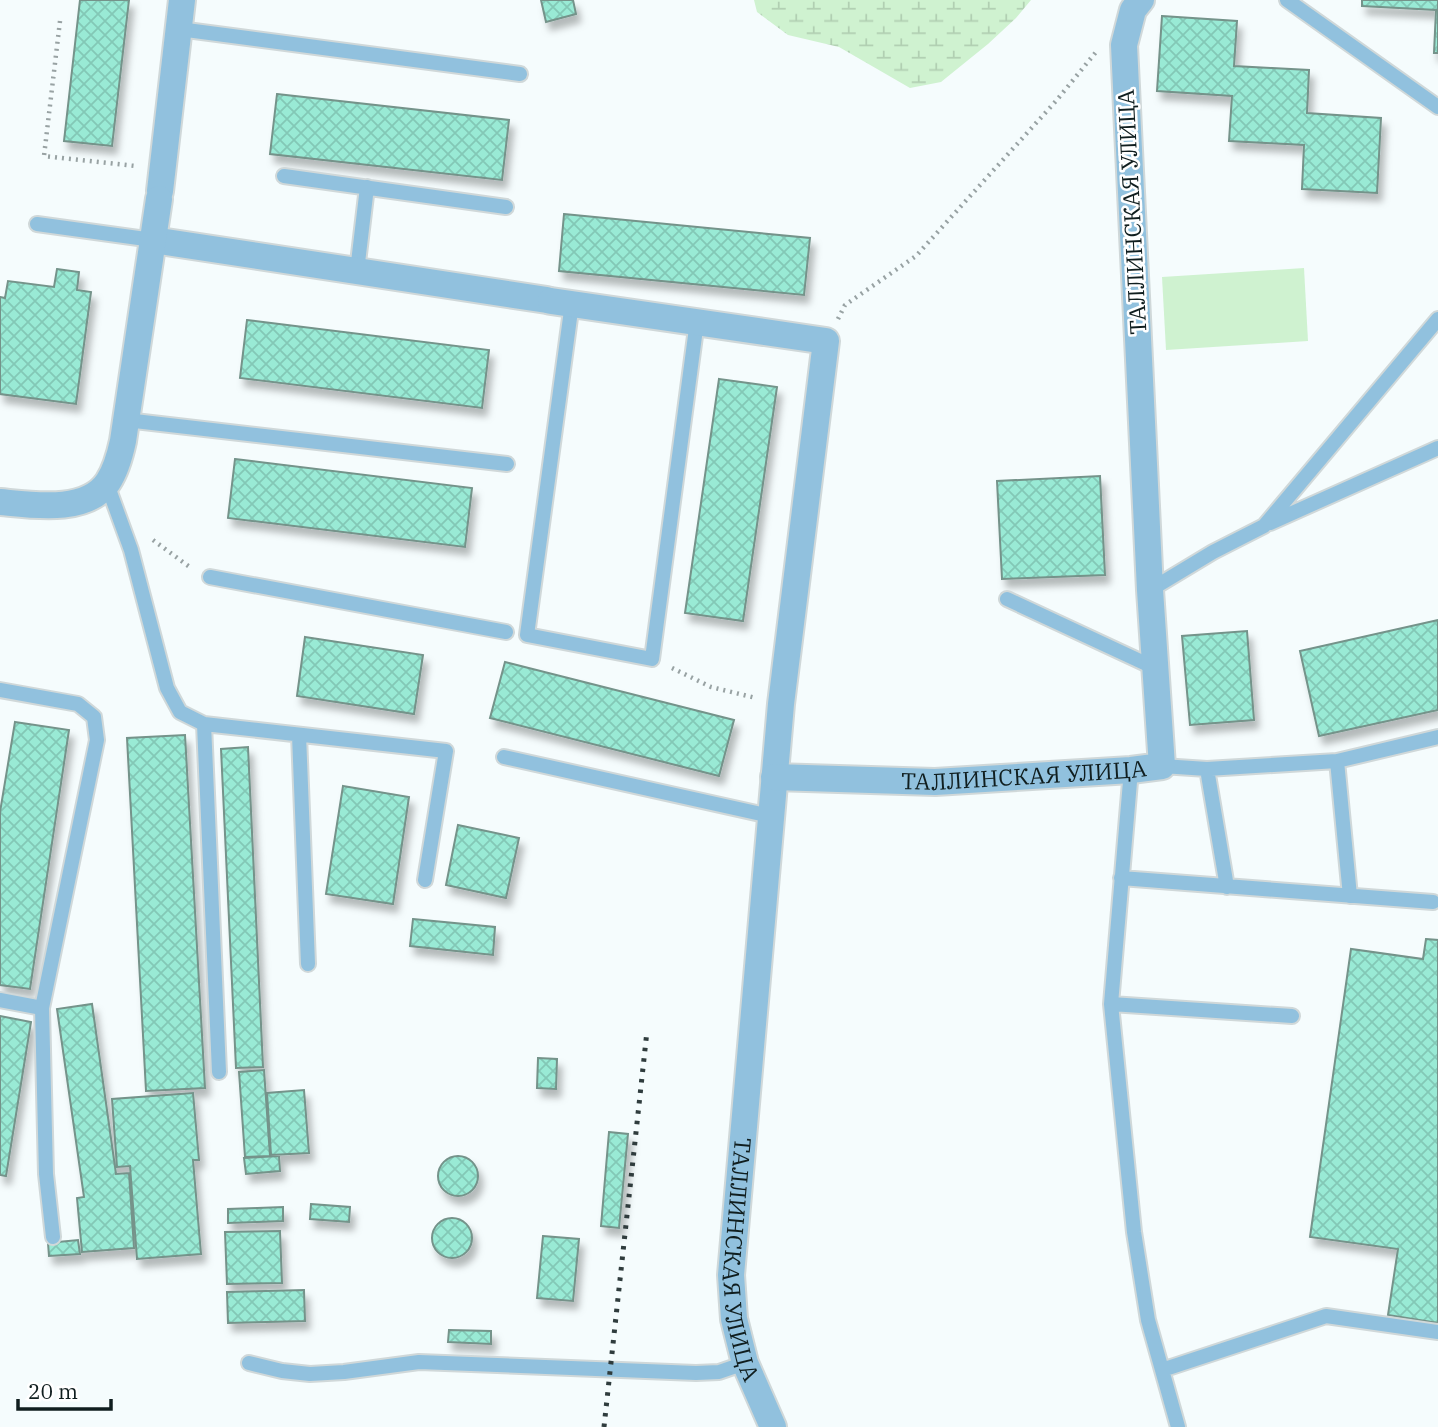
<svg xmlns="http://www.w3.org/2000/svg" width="1438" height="1427" font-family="'IBM Plex Serif',serif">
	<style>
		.wetland { fill: url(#wetland-marsh) }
		.park { fill: #cff2d0 }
		.building { fill: url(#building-cross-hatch); stroke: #74938a; stroke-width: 2; filter: url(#shadow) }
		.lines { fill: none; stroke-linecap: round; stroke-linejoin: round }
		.service-casing { stroke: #d0d8d9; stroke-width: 18 }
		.minor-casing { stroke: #d0d8d9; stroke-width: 30 }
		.path { stroke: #98a2a3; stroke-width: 4.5; stroke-dasharray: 2 5; stroke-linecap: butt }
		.service { stroke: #91c1de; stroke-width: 14 }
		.minor { stroke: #91c1de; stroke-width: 26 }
		.rail { stroke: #2f3c3d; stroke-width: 5; stroke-dasharray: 3.5 7; stroke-linecap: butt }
		.labels { text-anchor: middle; stroke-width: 5; stroke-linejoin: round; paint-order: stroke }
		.street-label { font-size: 23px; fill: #101e1f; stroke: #fff }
	</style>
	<defs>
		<pattern id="wetland-marsh" width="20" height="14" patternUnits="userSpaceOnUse" patternTransform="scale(1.75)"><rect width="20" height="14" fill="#cff2d0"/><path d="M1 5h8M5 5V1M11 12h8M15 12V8" fill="none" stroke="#b1cfb2"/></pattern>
		<pattern id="building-cross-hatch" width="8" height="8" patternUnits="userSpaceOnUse" patternTransform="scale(1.75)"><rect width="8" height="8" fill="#99ead5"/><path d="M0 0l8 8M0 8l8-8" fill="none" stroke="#83c8b6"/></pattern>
		<filter id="shadow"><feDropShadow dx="4.5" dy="8" stdDeviation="3.5" flood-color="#0004"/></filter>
	</defs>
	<rect width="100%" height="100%" fill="#f5fcfd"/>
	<path class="wetland" d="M754,0H1031L1016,18L988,44L941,82L910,88L839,47L788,35L757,12Z"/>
	<path class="park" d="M1304,268L1308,341L1166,350L1162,277Z"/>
	<path class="building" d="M80,0H129L112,146L64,141Z
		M541,0H573L576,14L546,22Z
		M1362,0H1438V53H1434L1436,10L1362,6Z
		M1162,16L1237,21L1234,66L1309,70L1307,113L1381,118L1377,193L1302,189L1304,145L1229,141L1232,96L1157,91Z
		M277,94L509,120L502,180L270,154Z
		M564,214L810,238L804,295L559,271Z
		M57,269L79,272L77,290L91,292L76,404L0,394V297L5,298L8,281L54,287Z
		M247,320L489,350L482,408L240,378Z
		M719,379L777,387L743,621L685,613Z
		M235,459L472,488L465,547L228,518Z
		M1100,476L1105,575L1002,579L997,481Z
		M1438,620V710L1319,736L1300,651Z
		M1247,631L1254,720L1190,725L1182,636Z
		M305,637L423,655L414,714L297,696Z
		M505,662L734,720L719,776L490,718Z
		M15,722L69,730L30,989L0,985V812Z
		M185,735L205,1088L146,1091L127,738Z
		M248,747L263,1067L236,1068L221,749Z
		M343,786L409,797L393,904L326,894Z
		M458,825L519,838L506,898L446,885Z
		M413,919L495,927L493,955L410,946Z
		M1426,939L1438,940V1323L1388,1315L1398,1249L1310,1237L1351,949L1423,959Z
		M92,1004L116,1174L129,1173L134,1248L82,1252L77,1198L84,1197L57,1009Z
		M0,1016L31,1022L6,1176L0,1175Z
		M538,1058L557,1059L556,1089L537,1088Z
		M264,1070L270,1156L245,1157L239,1072Z
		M304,1090L309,1153L271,1155L267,1093Z
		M193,1093L199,1160H193L201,1254L137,1259L130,1166L117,1167L112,1099Z
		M609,1132L628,1134L619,1228L601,1226Z
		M279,1156L280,1171L246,1174L244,1158Z
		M438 1176a20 20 0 1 1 40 0a20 20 0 1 1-40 0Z
		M311,1204L350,1207L349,1222L310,1219Z
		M283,1207V1221L228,1223V1209Z
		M432 1238a20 20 0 1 1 40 0a20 20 0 1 1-40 0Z
		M280,1231L282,1283L227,1284L225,1232Z
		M543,1236L579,1239L573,1301L537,1298Z
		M78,1240L80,1254L49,1256L48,1243Z
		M304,1290L305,1321L228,1323L227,1292Z
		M449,1330L491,1331V1344L448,1342Z"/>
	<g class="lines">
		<defs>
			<path id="service" d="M1287,0L1438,107
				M179,29L520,74
				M284,176L506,207
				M37,224L153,240
				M357,271L367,187
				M572,303L527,635L652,659L697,321
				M126,420L507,464
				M107,484L131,550L167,688L180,712L204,724L446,751L425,880
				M1270,523L1438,448
				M210,577L506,632
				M1150,590L1213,552L1264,526L1438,319
				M1007,599L1155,668
				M0,690L78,704L94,717L97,740L42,1008L46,1174L53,1237
				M204,724L219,1072
				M299,735L308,964
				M504,757L770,816
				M1337,761L1350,896
				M1162,766L1207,769L1337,761L1438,737
				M1207,769L1227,887
				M1131,770L1111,1004L1134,1232L1148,1320L1178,1427
				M1121,878L1433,902
				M0,1000L42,1008
				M1111,1004L1292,1016
				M249,1363L282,1371L310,1374L344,1372L419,1362L696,1373L719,1372L745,1363
				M1162,1370L1326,1316L1438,1332"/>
			<g id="minor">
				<path d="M160,191L182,0"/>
				<path d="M153,240L547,300"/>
				<path id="s1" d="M551,301L826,341L781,704L731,1275L734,1319L745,1363L773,1427"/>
				<path d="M0,502C32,505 87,514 108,482C116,470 120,455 123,441L159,199"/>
				<path id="s2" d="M774,777L935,782L1131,770L1162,766L1150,590L1124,45L1133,10L1141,0"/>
			</g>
		</defs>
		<use href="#service" class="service-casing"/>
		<use href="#minor" class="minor-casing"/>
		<path class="path" d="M60,21L44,156L135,166
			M838,319L845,305L916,256L1056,101L1096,52
			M153,540L191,568
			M672,668L711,687L756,698"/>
		<use href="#service" class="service"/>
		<use href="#minor" class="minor"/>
		<path class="rail" d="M604,1427L647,1031"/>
	</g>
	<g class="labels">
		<g class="street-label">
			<text transform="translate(1132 212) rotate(-93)" y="8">ТАЛЛИНСКАЯ УЛИЦА</text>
			<text dy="8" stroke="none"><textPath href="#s2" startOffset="250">ТАЛЛИНСКАЯ УЛИЦА</textPath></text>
			<text dy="8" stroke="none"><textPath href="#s1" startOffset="1202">ТАЛЛИНСКАЯ УЛИЦА</textPath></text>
		</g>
	</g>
	<path d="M18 1399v10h93v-10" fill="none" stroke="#101e1f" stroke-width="3.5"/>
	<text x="28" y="1399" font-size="21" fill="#101e1f" stroke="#ffffff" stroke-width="5" paint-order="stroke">20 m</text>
</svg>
